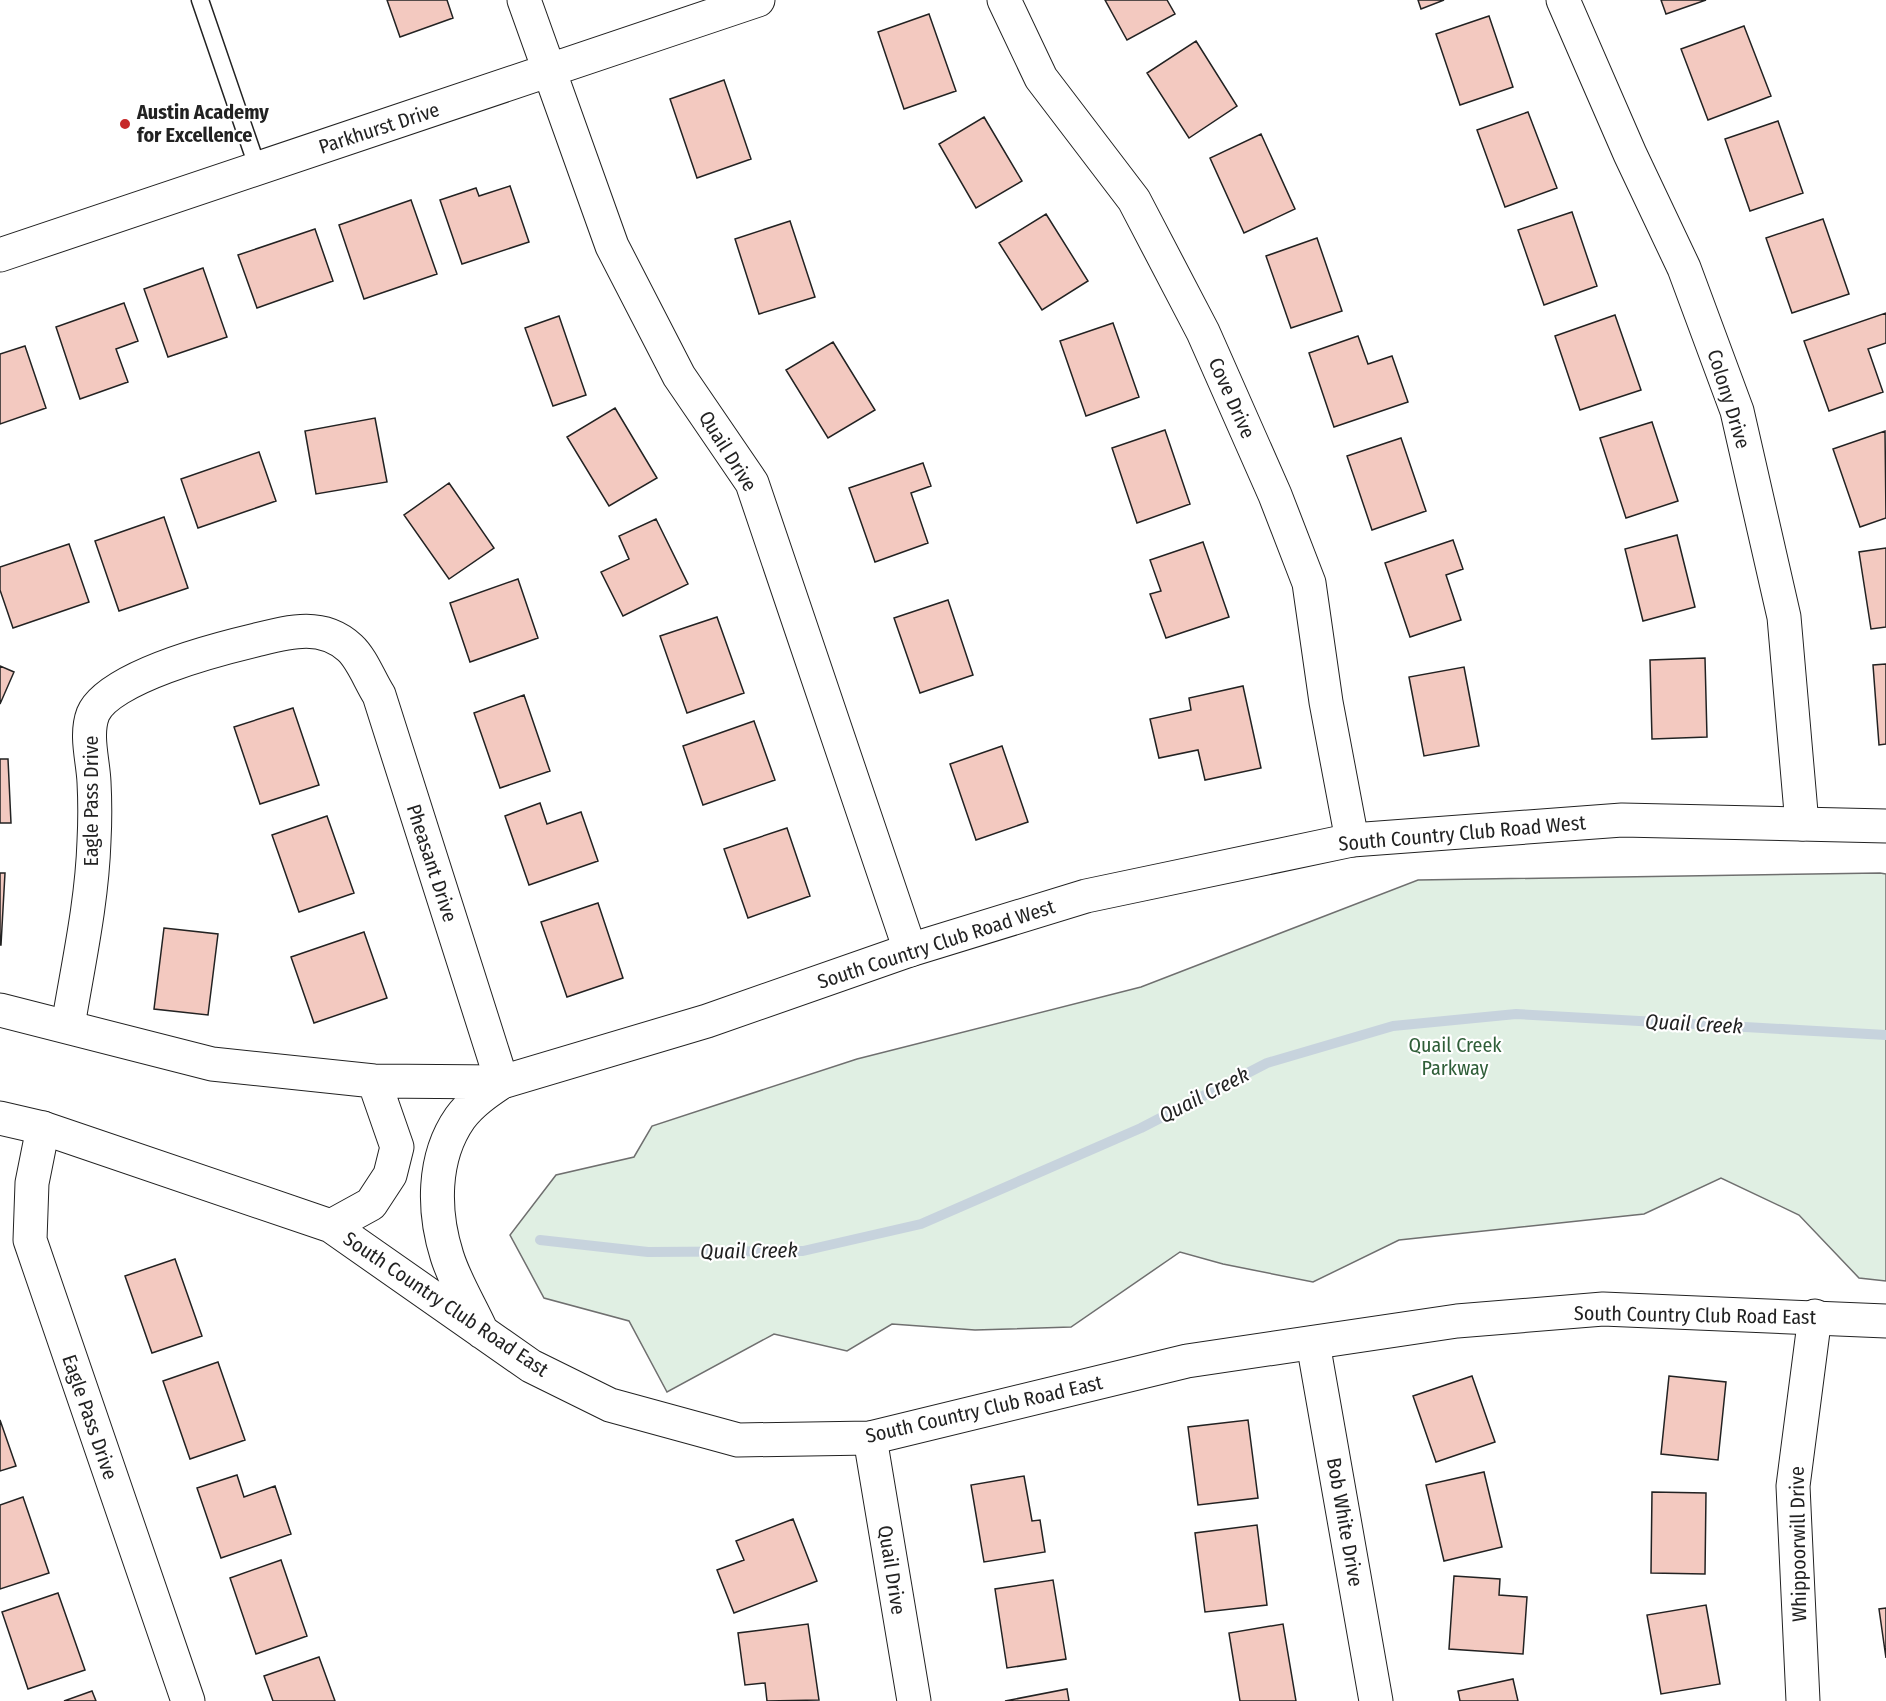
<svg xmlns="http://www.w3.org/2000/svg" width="1886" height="1701" font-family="'Fira Sans Condensed',sans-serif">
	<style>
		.green { fill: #e0efe3; stroke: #6f6f6f; stroke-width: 1.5 }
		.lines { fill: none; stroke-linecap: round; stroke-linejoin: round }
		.stream { stroke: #c7d3dd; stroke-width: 10 }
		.building { fill: #f3c9c0; stroke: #222; stroke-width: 1.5 }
		.service-casing { stroke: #222; stroke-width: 19 }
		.minor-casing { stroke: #222; stroke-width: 35 }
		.tertiary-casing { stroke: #222; stroke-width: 35 }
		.service { stroke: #fff; stroke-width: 16 }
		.minor { stroke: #fff; stroke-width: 33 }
		.tertiary { stroke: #fff; stroke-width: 33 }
		.poi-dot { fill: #c62828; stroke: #fff; stroke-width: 2 }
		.labels { text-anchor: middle; stroke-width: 4.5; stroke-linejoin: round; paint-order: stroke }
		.poi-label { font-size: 20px; font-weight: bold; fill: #222; stroke: #fff; text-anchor: start }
		.street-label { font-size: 20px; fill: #222; stroke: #fff }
		.park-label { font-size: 20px; fill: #2f5e38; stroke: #fff }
		.water-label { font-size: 21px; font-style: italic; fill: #222; stroke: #fff }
	</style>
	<rect width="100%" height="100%" fill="#fff"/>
	<path class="green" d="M1880,873L1886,874V1281L1859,1278L1799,1215L1721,1178L1644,1214L1399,1240L1313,1282L1223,1264L1180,1252L1071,1327L975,1330L892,1324L847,1351L774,1334L667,1392L629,1321L544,1298L510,1235L556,1175L634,1157L652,1126L857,1059L1141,987L1418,880Z"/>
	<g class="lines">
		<path class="stream" d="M540,1240L648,1252L803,1251L921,1224L1141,1128L1267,1063L1393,1026L1516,1014L1886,1035"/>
	</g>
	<path class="building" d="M387,0H447L453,18L400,37Z
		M1105,0H1167L1175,14L1127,40Z
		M1418,0H1444L1421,9Z
		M1661,0H1706L1666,14Z
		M929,14L956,91L904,109L878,32Z
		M1489,16L1513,87L1460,105L1436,34Z
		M1744,26L1771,96L1708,120L1681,49Z
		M1196,41L1237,106L1189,138L1147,73Z
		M724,80L751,159L697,178L670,99Z
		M1528,112L1557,188L1505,207L1477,130Z
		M984,117L1022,181L976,208L939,144Z
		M1778,121L1803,193L1750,211L1725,139Z
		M1261,134L1295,209L1244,233L1210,158Z
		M510,186L529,242L462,264L440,200L476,188L479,196Z
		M411,200L437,274L364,299L339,225Z
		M1572,212L1597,286L1544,305L1518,230Z
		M1046,214L1088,281L1042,310L999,243Z
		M1823,219L1849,294L1792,313L1766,238Z
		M790,221L815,297L759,314L735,239Z
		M315,229L333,281L257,308L238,255Z
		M1317,238L1342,311L1291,328L1266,256Z
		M203,268L227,337L168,357L144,289Z
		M124,303L138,341L116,349L128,382L80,399L56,327Z
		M1886,313V343L1868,349L1883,392L1829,411L1804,341Z
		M1615,315L1641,390L1580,410L1555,336Z
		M559,316L586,395L553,406L525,328Z
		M1113,323L1139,397L1086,416L1060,341Z
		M1358,336L1368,364L1392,356L1408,402L1334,427L1309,353Z
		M833,342L875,410L828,438L786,370Z
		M25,346L46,408L0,424V354Z
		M615,408L657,478L609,506L567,437Z
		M375,418L387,482L316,494L305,431Z
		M1652,422L1678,501L1626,518L1600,438Z
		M1165,430L1190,504L1137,523L1112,448Z
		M1885,431L1886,518L1860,527L1833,449Z
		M1401,438L1426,511L1372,530L1347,456Z
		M259,452L276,501L198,528L181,479Z
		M923,463L931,486L911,493L928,543L875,562L849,488Z
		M449,483L494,548L449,579L404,515Z
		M164,517L188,588L119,611L95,541Z
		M656,519L688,584L623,616L601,572L629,559L619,536Z
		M1677,535L1695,607L1643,621L1625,549Z
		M1453,540L1463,569L1446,575L1461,620L1410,637L1385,563Z
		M1203,542L1229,617L1166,638L1150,594L1161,591L1150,560Z
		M69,544L89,602L13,628L0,590V567Z
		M1886,548V627L1871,629L1859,552Z
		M518,579L538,638L470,662L450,603Z
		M948,600L973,675L920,693L894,618Z
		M717,617L744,693L687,713L660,636Z
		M1705,658L1707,737L1652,739L1650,660Z
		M1886,664V744L1879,745L1873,665Z
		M0,666L14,672L0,704Z
		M1464,667L1479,746L1424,756L1409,677Z
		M1243,686L1261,768L1205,780L1198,750L1159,758L1150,719L1191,710L1189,698Z
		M524,695L550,771L500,788L474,713Z
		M293,708L319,785L260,804L234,727Z
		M754,721L775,780L703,805L683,746Z
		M1002,746L1028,822L976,840L950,764Z
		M0,759H8L11,823H0Z
		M540,803L547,824L581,812L598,861L529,885L505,816Z
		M327,816L354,893L299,912L272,835Z
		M787,828L810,896L748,918L724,849Z
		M0,873H5L1,945H0Z
		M598,903L623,978L567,997L541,922Z
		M164,928L218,934L208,1015L154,1009Z
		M364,932L387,998L314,1023L291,957Z
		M175,1259L202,1336L152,1353L125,1276Z
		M218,1362L245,1440L190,1459L163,1381Z
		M1472,1376L1495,1442L1436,1462L1413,1396Z
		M1669,1376L1726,1382L1718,1460L1661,1454Z
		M0,1420L16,1466L0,1471Z
		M1248,1420L1258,1498L1198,1505L1188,1427Z
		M1484,1472L1502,1547L1444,1561L1426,1485Z
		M237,1475L244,1497L275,1486L291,1534L221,1558L197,1488Z
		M1024,1476L1032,1521L1040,1520L1045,1552L984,1562L971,1485Z
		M1652,1492L1706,1493L1705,1574L1651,1573Z
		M23,1497L49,1573L0,1589V1505Z
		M793,1519L817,1581L734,1613L717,1570L744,1560L736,1541Z
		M1257,1525L1267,1605L1205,1612L1195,1533Z
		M281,1560L307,1636L256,1654L230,1578Z
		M1454,1576L1500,1579L1499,1595L1527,1597L1523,1654L1449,1649Z
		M1053,1580L1066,1659L1007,1668L995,1589Z
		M58,1593L85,1670L28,1689L2,1612Z
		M1706,1605L1720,1684L1661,1694L1647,1615Z
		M1886,1608V1658L1879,1609Z
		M808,1624L819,1700L767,1701L765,1683L745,1685L738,1633Z
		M1283,1624L1296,1701H1240L1229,1633Z
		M319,1657L335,1701H273L264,1676Z
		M1513,1679L1518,1701H1460L1458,1691Z
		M1067,1689L1069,1701H1005Z
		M92,1691L96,1701H64Z"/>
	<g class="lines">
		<defs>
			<path id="service" d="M200,0L258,169"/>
			<path id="minor" d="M524,0L612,246L679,376L752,483L910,950
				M1004,0L1041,78L1134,200L1203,332L1275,495L1309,583L1326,702L1352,840
				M1563,0L1630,154L1684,268L1737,411L1784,617L1802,824
				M0,255L758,0
				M68,1026C78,965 92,903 94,841C95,822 95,801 94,782C93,760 85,735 93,714C108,677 218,649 256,640C288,632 322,622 350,648C362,659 370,681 379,695L502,1082
				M43,1128L32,1183L30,1240L188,1701
				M1313,1343L1376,1701
				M870,1438L914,1701
				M1803,1701L1793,1486L1815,1316"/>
			<path id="tertiary" d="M0,1010L212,1064L374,1081L502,1082L707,1021L910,950L1086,896L1352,840L1622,820L1886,826
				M0,1118L43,1128L331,1226L531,1366L610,1405L738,1440L870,1438L1187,1361L1457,1321L1603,1309L1886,1321
				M331,1226L371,1204L390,1175L397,1147L374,1081
				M482,1332C471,1307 455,1282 447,1256C433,1212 432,1158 460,1118C471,1103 487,1092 502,1082"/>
		</defs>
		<use href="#service" class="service-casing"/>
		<use href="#minor" class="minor-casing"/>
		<use href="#tertiary" class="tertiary-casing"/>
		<use href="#service" class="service"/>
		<use href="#minor" class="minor"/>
		<use href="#tertiary" class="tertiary"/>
	</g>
	<circle class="poi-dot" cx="125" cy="124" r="6"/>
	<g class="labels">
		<g class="poi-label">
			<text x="137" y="119">Austin Academy<tspan x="137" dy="23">for Excellence</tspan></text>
		</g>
		<g class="street-label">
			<text transform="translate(379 128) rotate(-18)" y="7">Parkhurst Drive</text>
			<text transform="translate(1232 398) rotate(66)" y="7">Cove Drive</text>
			<text transform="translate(1729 399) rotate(73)" y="7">Colony Drive</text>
			<text transform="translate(728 451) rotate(58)" y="7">Quail Drive</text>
			<text transform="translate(91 801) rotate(-90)" y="7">Eagle Pass Drive</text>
			<text transform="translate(1462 833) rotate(-5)" y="7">South Country Club Road West</text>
			<text transform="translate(432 863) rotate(72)" y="7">Pheasant Drive</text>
			<text transform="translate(936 944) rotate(-18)" y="7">South Country Club Road West</text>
			<text transform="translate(446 1304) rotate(34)" y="7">South Country Club Road East</text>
			<text transform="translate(1695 1315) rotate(1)" y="7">South Country Club Road East</text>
			<text transform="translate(984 1409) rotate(-13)" y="7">South Country Club Road East</text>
			<text transform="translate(90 1417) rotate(71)" y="7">Eagle Pass Drive</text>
			<text transform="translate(1345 1522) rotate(80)" y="7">Bob White Drive</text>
			<text transform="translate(1798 1544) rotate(-91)" y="7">Whippoorwill Drive</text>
			<text transform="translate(892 1570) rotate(81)" y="7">Quail Drive</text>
		</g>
		<g class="park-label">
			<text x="1455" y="1052">Quail Creek<tspan x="1455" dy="23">Parkway</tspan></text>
		</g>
		<g class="water-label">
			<text transform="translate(1694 1024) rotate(3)" y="7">Quail Creek</text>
			<text transform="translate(1204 1095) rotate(-27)" y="7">Quail Creek</text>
			<text transform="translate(749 1251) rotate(-1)" y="7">Quail Creek</text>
		</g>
	</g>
</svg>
